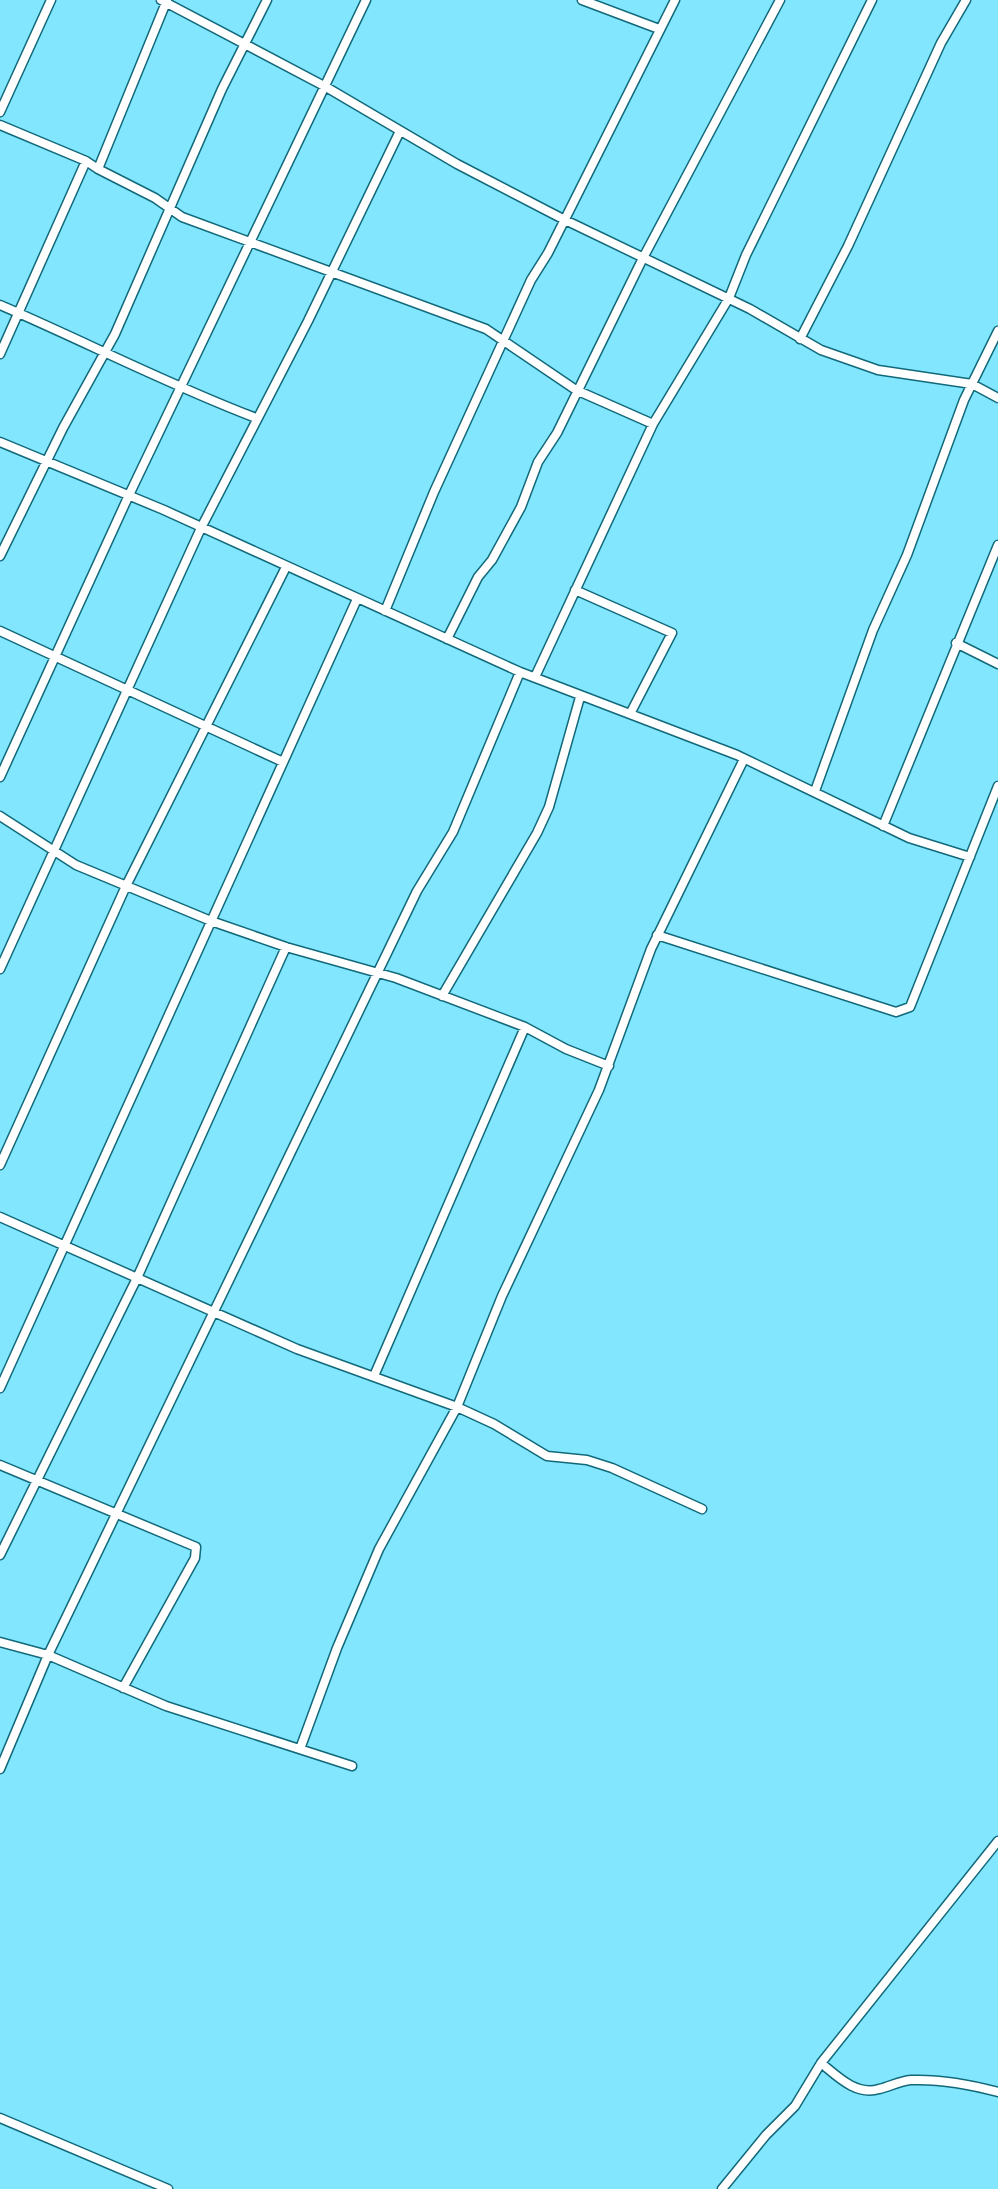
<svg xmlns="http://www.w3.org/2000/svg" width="998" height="2189" font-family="'Space Grotesk',sans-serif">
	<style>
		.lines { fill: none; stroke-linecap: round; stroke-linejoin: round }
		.minor-casing { stroke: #11697a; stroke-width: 11 }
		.minor { stroke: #fff; stroke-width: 8 }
	</style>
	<rect width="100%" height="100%" fill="#81e6fe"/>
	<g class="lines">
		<defs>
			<path id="minor" d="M161,0L326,87L457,164L563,219L750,309L821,350L878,370L972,384L998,398
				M582,0L659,29
				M0,112L51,0
				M0,125L86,161
				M98,169L155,198L182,217L486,329L576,390L653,424L729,298L746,255L872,0
				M0,305C86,342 169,385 256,418
				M800,339L848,246L941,43L966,0
				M0,354L86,161L98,169L167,0
				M0,442L164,510L520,672
				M0,556L63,428L115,334L222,89L267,0
				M575,590L672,633L630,714
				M385,611L434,492L531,280L548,253L675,0
				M0,631L283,762
				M447,639L478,577L492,560L521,507L538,462L557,433L643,258L780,0
				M956,643L998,664
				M535,677L653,424
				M0,777L129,495L366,0
				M815,791L873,630L907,555L964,400L998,331
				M0,816L76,865L211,921L286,947L396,978L525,1027L566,1049L609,1066
				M883,826L998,545
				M657,935L896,1012L910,1007L998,786
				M0,969L201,528L308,321L400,131
				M442,996L537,833L549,807L580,697
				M0,1165L126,886L286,567
				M0,1217L297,1349L457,1407L494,1424L547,1456L587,1460L612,1468L702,1509
				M374,1376L525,1027
				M0,1388L357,599
				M0,1465L196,1547L195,1558L123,1688
				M0,1555L137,1278L286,947
				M0,1642L48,1655L166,1706L352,1766
				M300,1749L337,1648L379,1549L457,1407L502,1296L599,1090L651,949L744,759
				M0,1769L48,1655L417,891L453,832L520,672L737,755L909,838L970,857
				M821,2063C837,2076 856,2096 879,2089C889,2087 899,2081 911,2080C940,2079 969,2084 998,2092
				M0,2118L168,2189
				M722,2189L766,2135L795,2106L821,2063L998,1841"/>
		</defs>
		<use href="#minor" class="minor-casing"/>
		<use href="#minor" class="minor"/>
	</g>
</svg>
